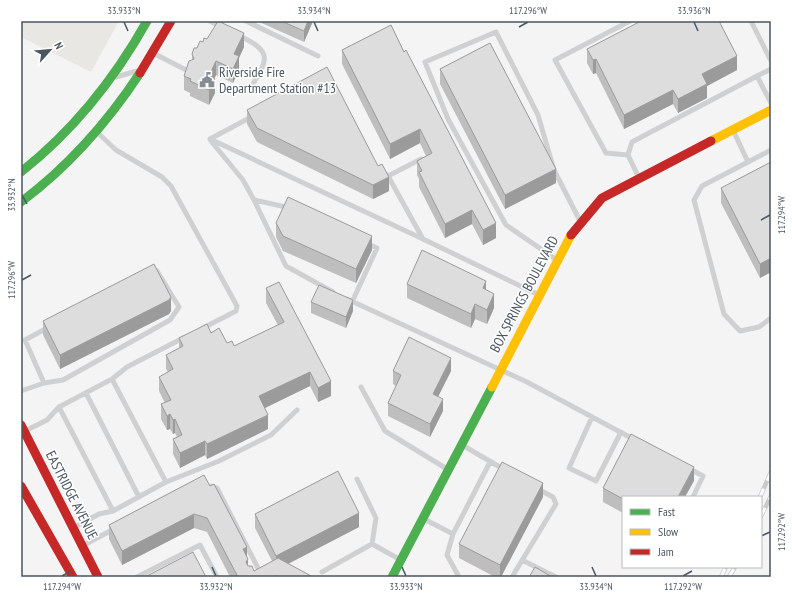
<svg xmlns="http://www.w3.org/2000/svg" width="792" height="598" font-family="'PT Sans Narrow',sans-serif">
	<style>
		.commercial { fill: #e8e7e3 }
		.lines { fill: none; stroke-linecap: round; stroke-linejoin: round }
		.lane { stroke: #ced0d2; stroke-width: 5 }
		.fast { stroke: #4caf50; stroke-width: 9 }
		.slow { stroke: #ffc107; stroke-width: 9 }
		.jam { stroke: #c62828; stroke-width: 9 }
		.rail-casing { stroke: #c9cacc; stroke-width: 4.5 }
		.rail { stroke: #fff; stroke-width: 3; stroke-dasharray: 9; stroke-linecap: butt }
		.wall { fill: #bebebf }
		.shaded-wall { fill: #9b9b9b }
		.building { fill: #ddddde; stroke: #9b9b9b }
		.ticks { fill: none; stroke: #4a5661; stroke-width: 1.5 }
		.labels { text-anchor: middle; stroke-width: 3; stroke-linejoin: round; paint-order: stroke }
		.poi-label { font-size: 14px; fill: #4a5661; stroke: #fff; text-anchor: start }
		.street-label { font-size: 14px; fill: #4a5661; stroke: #fff }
		.neatline { fill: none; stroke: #4a5661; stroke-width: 1.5 }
		.ticks-label { font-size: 10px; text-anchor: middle; fill: #4a5661 }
	</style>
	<rect width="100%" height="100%" fill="#f4f4f4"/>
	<path class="commercial" d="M21,21H119L91,72L21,37Z"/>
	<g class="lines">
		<path class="lane" d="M210,21L221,27
			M246,21L318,56
			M751,21L771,61
			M238,35C273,52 269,58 250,89
			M153,53L190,72
			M757,76L771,69
			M116,77L137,71
			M733,130L748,162L771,150
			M98,133L116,150L162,177L171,186L237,306L236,311L203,328
			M210,139L253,116
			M210,139L423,239
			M211,141L243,180L254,200
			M628,155L606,153L555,60L630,21
			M748,162L702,186L694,200L724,314L740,331L759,327L771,318
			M384,173L388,176L423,239L539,295
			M388,176L421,159
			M639,178L628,155L632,142L757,76L771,103
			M290,208L254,200L286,266L333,292
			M557,260L506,225L448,119L425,62L496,32L538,115L554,170L580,221
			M347,299L527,382L635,440
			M352,302L377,248L366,243
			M112,379L166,482
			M44,383L25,340L49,327
			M361,387L385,431L447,469
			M21,391L44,383L63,380L170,320L179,307L157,271
			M86,393L139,497
			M59,407L113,511
			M592,417L569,468L596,481L621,432
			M25,431L47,420L59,407L112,379L127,367L185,337
			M462,445L505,470
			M688,468L703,476L693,497
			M211,486L217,488L260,572L250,577
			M424,519L453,534
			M75,527L99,514L113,511L166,482L219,461L271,435L297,410
			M372,544L399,559
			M84,545L114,529
			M522,560L556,577
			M322,572L372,544L376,518L357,479
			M137,577L200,545L217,577
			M459,577L447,555L453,534L490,462
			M512,577L556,504L553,497L538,489"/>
		<path class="fast" d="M21,172C74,130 114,80 147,21
			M21,202C69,166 107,123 140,73
			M392,577L492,387"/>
		<path class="slow" d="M711,141L771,110
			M492,387L571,235"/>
		<path class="jam" d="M140,73L171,21
			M571,235L602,198L711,141
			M21,425L98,577
			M21,486L73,577"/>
		<defs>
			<path id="rail" d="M760,497L771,472
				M761,516L771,496
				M721,577L726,567
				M729,577L735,567"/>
		</defs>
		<use href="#rail" class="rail-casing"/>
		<use href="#rail" class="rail"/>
	</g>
	<path class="wall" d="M257,21H313L304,42Z
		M391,25L496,238L483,245L472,224L445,238L419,187V179L417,175V161L426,156L420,143L390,159L342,64V50Z
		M207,39L244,47L239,58V70L233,83L216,75L214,79L215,93L209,105L190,96V93L184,90V76L192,60V54L203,42Z
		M587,49L737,70L707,86V98L678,113L673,104L624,129L596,73L593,74L587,63Z
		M440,69L556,183L505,209L440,84Z
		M247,110L389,191L373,199L257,142L247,124Z
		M771,162V272L760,278L721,203V188Z
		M276,223L372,250L356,283L283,251L276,237Z
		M407,284L486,290L494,308L487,324L475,319L471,328L407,298Z
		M266,288L331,396L318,402L310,386L264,408L268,429L207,459L205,455L180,468L173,454V439L177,437L175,433L173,434L170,429L167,430L161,419V404L165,403L159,391V377L168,372L166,369V355L179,348V338L211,333L227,343L234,346L278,325L266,303Z
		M311,302L353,311L346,328L311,313Z
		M171,311L169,314L60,369L43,335V321Z
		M393,371H451L438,396L443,411L430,437L388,416V403L396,386L393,384Z
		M204,475L247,557L248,566L254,571L272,561L255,528V514L359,527L288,564L313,577H230L207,532L194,528L122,565L109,539V525Z
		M694,481L623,497V513L603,502V488Z
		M543,497L501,577H495L459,558V544Z"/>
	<path class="shaded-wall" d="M308,21H313L304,42V31Z
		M244,33V47L239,58V70L233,83V69L234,54Z
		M737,56V70L707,86V98L678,113V99L702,74Z
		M596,59V73L593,74V60Z
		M216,61V75L209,90V76Z
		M215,79V93L209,105V90Z
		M673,90V104L624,129V115Z
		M420,129V143L390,159V144Z
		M556,169V183L505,209V195Z
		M389,177V191L373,199V185Z
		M472,210V224L445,238V224Z
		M496,223V238L483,245V230Z
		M372,236V250L356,283V269Z
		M771,258V272L760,278V264Z
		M486,281V295L483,288Z
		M494,294V308L487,324V310Z
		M171,297V311L169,314L60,369V355Z
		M353,300V311L346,328V317Z
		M475,304V319L471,328V314Z
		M451,358V371L433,407V394Z
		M310,372V386L259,411V396Z
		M331,381V396L318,402V388Z
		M443,399V411L430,437V424Z
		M170,414V429L167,430V416Z
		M268,415V429L207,459V444Z
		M175,419V433L173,434V420Z
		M205,441V455L180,468V453Z
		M694,467V481L685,497H678Z
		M543,483V497L501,577H500V565Z
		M359,513V527L276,570V556Z
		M194,514V528L122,565V551Z
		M247,547V561L248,559V573L243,549Z
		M22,563V574H21V564Z"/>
	<path class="building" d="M218,21L244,33L234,54L239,56L233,69L216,61L209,76L215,79L209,90L190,81L191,79L184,76L189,61L194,59L192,54L194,48H197L200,41L203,42L204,38L207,39Z
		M281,21H308L304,31Z
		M641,21H719L737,56L702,74L707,84L678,99L673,90L624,115L596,59L593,60L587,49Z
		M391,25L404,52L406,50L496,223L483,230L472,210L445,224L419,172L422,171L417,161L432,153L420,129L390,144L342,50Z
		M490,43L556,169L505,195L440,69Z
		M327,67L378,166L382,164L389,177L373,185L257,128L247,110Z
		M771,162V258L760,264L721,188Z
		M288,197L372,236L356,269L283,236L276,223Z
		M422,250L486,281L483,288L494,294L487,310L475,304L471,314L407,284Z
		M154,264L171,297L169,300L60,355L43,321Z
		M279,282L331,381L318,388L310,372L259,396L268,415L207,444L205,441L180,453L173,439L182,435L175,419L173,420L170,414L167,416L161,404L171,400L159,377L173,369L166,355L183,346L179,338L207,324L211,333L219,328L227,343L232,341L234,346L284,322L266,288Z
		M319,285L353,300L346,317L311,302Z
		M409,337L451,358L433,394L443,399L430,424L388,403L401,375L393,371Z
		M631,434L694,467L678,497H623V499L603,488Z
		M502,462L543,483L500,565L459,544Z
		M338,471L359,513L276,556L255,514Z
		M204,475L210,486L214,484L247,547L243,549L248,559L246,562L248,566H252L254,571L278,558L313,577H278L276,576L273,577H238L207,518L194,514L122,551L109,525Z
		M193,552L206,577H145Z
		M535,567L552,577H529Z"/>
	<path class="ticks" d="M124,22L128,31M314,22L318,31M694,22L698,31M519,27L528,22M22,195L27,204M761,220L770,215M22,280L31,275M761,536L770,532M212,567L216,576M402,567L406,576M592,567L596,576M62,576L71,571M683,576L692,571"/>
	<defs>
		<symbol id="civic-bare" viewBox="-9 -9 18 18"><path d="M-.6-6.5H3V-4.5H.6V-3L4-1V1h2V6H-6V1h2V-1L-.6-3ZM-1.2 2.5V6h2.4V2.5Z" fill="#868d94" stroke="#fff" stroke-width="2.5" paint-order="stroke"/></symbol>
	</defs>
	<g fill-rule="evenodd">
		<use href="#civic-bare" x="196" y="69" width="22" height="22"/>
	</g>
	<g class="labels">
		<g class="poi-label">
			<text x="219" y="77">Riverside Fire<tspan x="219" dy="16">Department Station #13</tspan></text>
		</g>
		<g class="street-label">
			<text transform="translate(524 294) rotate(-62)" y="5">BOX SPRINGS BOULEVARD</text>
			<text transform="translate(72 495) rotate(63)" y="5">EASTRIDGE AVENUE</text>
		</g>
	</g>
	<rect width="792" height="598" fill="none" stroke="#ffffff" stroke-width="44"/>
	<rect x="622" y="496" width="140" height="72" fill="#ffffff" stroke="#b7bbc0"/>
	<rect x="630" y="509" width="20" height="6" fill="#4caf50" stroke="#b7bbc0"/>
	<text x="658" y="516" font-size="12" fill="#4a5661">Fast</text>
	<rect x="630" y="529" width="20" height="6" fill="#ffc107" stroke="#b7bbc0"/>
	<text x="658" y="536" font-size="12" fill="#4a5661">Slow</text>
	<rect x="630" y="549" width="20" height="6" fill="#c62828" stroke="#b7bbc0"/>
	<text x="658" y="556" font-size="12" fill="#4a5661">Jam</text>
	<g transform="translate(50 50) rotate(63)" stroke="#ffffff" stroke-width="3" paint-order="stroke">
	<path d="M0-3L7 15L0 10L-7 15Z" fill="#4a5661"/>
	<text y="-6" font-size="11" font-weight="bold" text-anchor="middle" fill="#4a5661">N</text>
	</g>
	<rect x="22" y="22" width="748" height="554" class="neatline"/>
	<g class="ticks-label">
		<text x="124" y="14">33.933°N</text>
		<text x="314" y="14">33.934°N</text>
		<text x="528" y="14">117.296°W</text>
		<text x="694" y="14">33.936°N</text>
		<text transform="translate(11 195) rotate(-90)" y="4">33.932°N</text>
		<text transform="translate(781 215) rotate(-90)" y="4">117.294°W</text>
		<text transform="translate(11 280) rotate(-90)" y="4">117.296°W</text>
		<text transform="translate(781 532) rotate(-90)" y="4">117.292°W</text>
		<text x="62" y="590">117.294°W</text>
		<text x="216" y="590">33.932°N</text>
		<text x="406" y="590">33.933°N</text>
		<text x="596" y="590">33.934°N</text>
		<text x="683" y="590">117.292°W</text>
	</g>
</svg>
